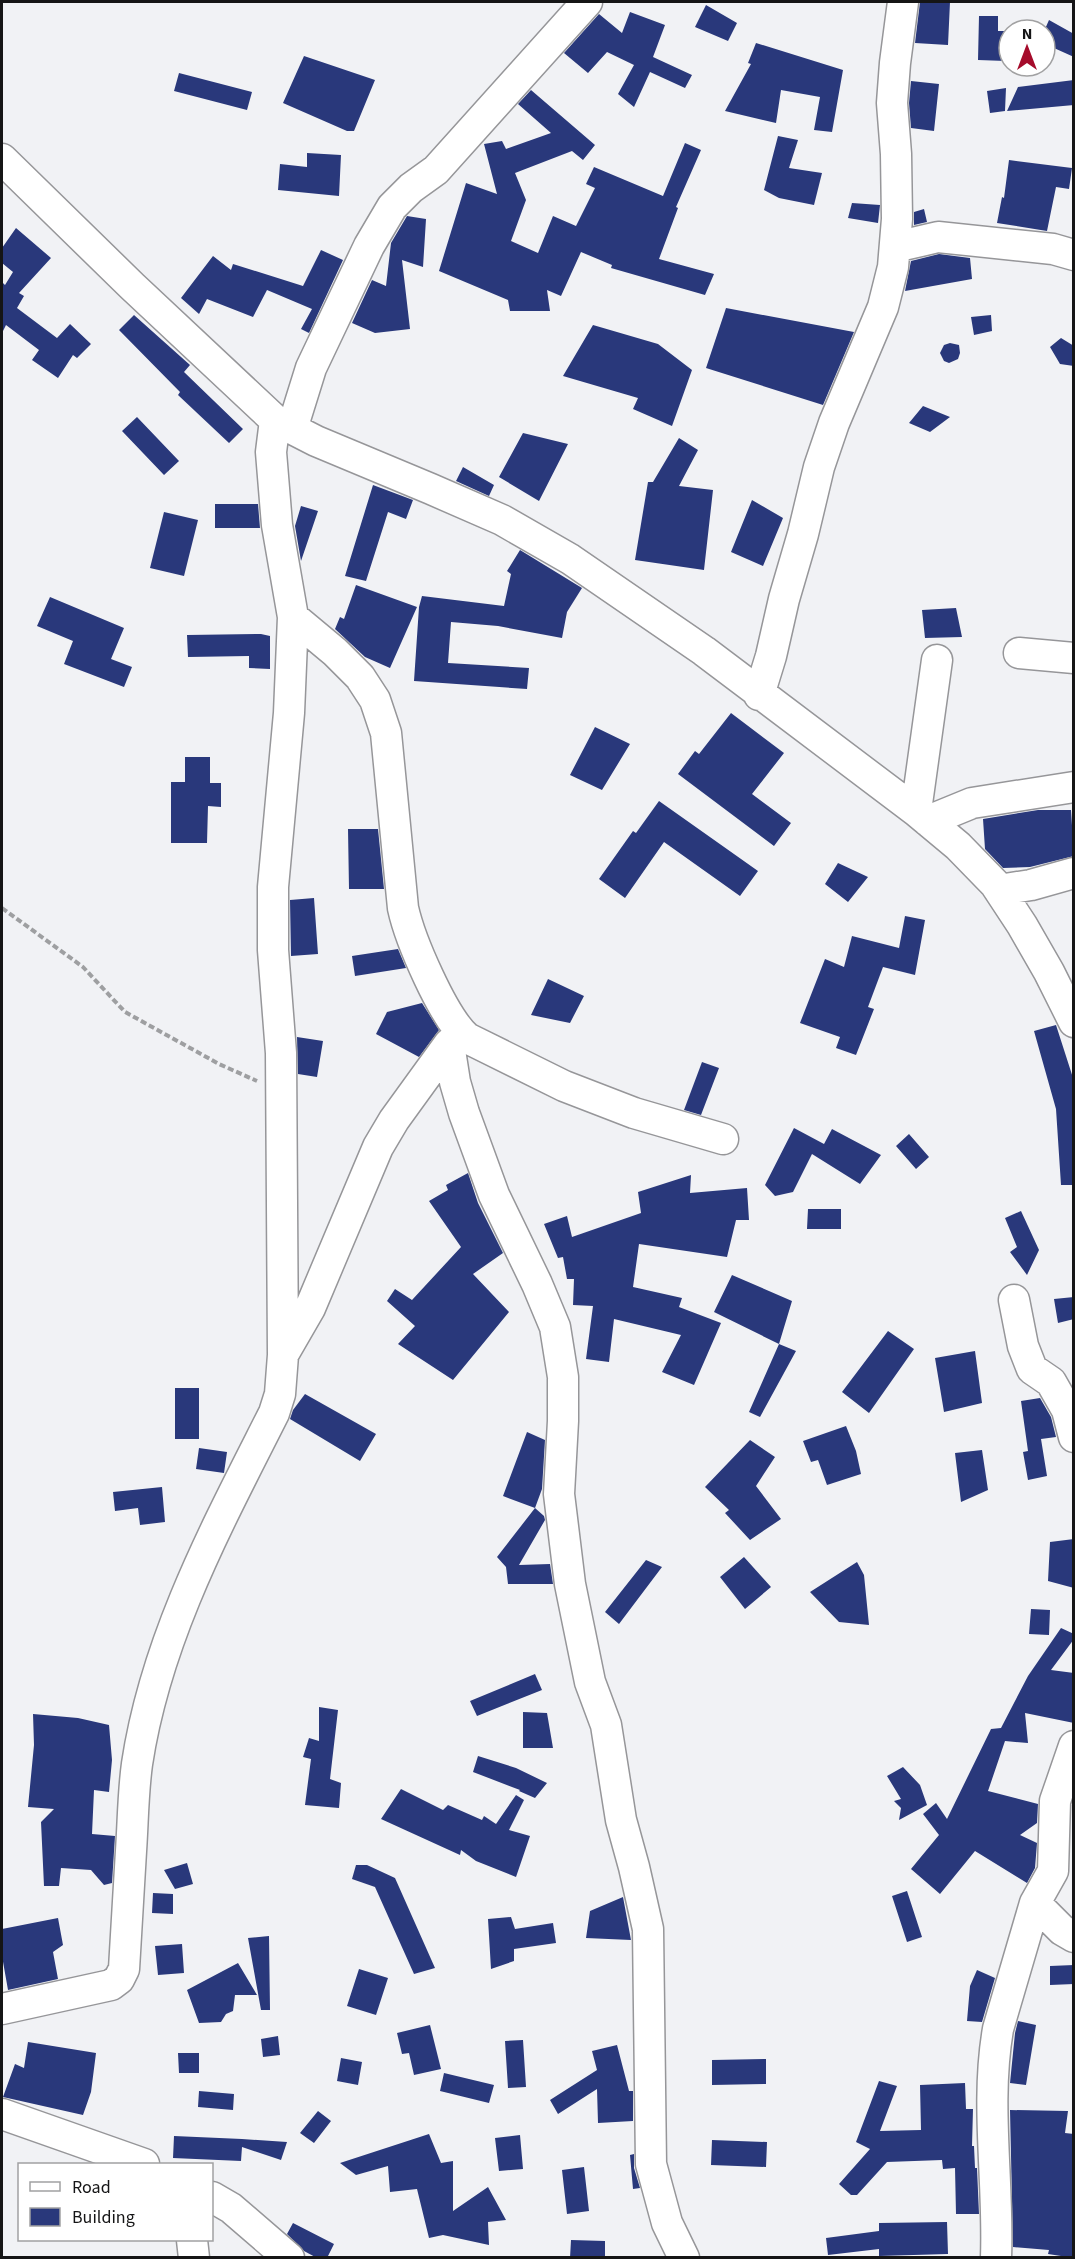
<svg xmlns="http://www.w3.org/2000/svg" width="1075" height="2259" font-family="'Source Sans 3',sans-serif">
	<style>
		.building { fill: #29387b }
		.lines { fill: none; stroke-linecap: round; stroke-linejoin: round }
		.minor-casing { stroke: #969699; stroke-width: 33 }
		.path { stroke: #9e9fa1; stroke-width: 4; stroke-dasharray: 6 3; stroke-linecap: butt }
		.minor { stroke: #fff; stroke-width: 30 }
	</style>
	<rect width="100%" height="100%" fill="#f1f2f5"/>
	<path class="building" d="M920,2H950L948,45L915,43Z
		M706,5L737,23L728,41L695,27Z
		M630,12L665,25L653,57L692,75L685,88L650,72L634,107L618,94L634,65L607,52L588,73L564,53L599,14L622,33Z
		M979,16H998V31H1007L1006,61L978,60Z
		M1049,20L1074,34V57L1045,44V29Z
		M756,43L843,70L832,132L814,130L820,97L781,90L776,123L725,111L751,64L748,63Z
		M304,56L375,80L354,131H347L283,103Z
		M179,73L252,92L247,110L174,91Z
		M1074,80V105L1007,111L1018,87Z
		M911,81L939,84L934,131L911,128L909,103Z
		M1006,88L1005,111L990,113L987,91Z
		M531,90L595,145L583,160L572,151L515,173L526,200L511,241L538,253L553,216L576,226L595,188L586,184L594,167L663,196L685,143L701,150L676,207L678,208L659,259L714,274L705,295L611,268L612,265L581,252L561,296L547,290L550,311H510L508,300L439,271L466,183L497,194L484,144L502,141L506,149L551,133L518,104Z
		M778,136L798,140L789,168L822,173L814,205L779,198L764,190Z
		M307,153L341,155L339,196L278,190L280,164L307,167Z
		M1009,160L1072,168L1069,189L1056,187L1047,231L997,223L1002,197L1004,198Z
		M852,203L880,205L878,223L848,218Z
		M924,209L927,222L914,225V212Z
		M407,216L426,219L423,267L402,260L410,329L375,333L352,323L372,280L386,286L391,243Z
		M16,228L51,258L19,293L24,296L17,308L57,338L70,324L91,344L77,358L73,355L58,378L32,360L39,350L6,325L2,333V282L5,285L13,272L2,263V248Z
		M321,250L343,260L309,333L301,329L312,309L267,290L253,317L207,299L199,314L181,298L213,256L231,270L233,264L303,286Z
		M939,254L970,258L972,279L905,291L911,261Z
		M726,308L854,332L823,405L706,368Z
		M134,315L190,365L184,372L243,429L229,443L178,395L180,392L119,330Z
		M991,315L992,331L974,335L971,317Z
		M593,325L658,344L692,370L672,426L633,409L638,398L563,376Z
		M1061,338L1074,346V366L1060,364L1050,347Z
		M950,343L959,345L960,353L958,359L949,363L944,361L940,353L944,345Z
		M923,406L950,417L930,432L909,423Z
		M137,417L179,461L164,475L122,431Z
		M523,433L568,444L539,501L499,477Z
		M679,438L698,450L679,486L713,490L704,570L635,560L648,482H653Z
		M463,467L494,485L489,496L456,481Z
		M373,485L413,500L406,519L388,512L366,581L345,576Z
		M752,500L783,518L763,566L731,552Z
		M215,504H258L260,528H215Z
		M301,506L318,511L301,561L295,526Z
		M164,512L198,520L184,576L150,568Z
		M520,550L582,588L567,612L562,638L498,626L451,622L448,663L529,668L527,689L414,681L419,607L422,596L504,606L511,574L507,571Z
		M356,585L417,607L390,668L365,657L335,629L340,617L344,619Z
		M50,597L124,628L111,659L132,667L124,687L64,664L73,641L37,626Z
		M956,608L962,637L925,638L922,610Z
		M261,634L270,636V669L249,668V656L188,657L187,635Z
		M731,713L784,753L752,794L791,823L774,846L678,774L695,751L699,754Z
		M595,727L630,744L602,790L570,775Z
		M185,757H210V783H221V807L208,806L207,843H171V782H185Z
		M659,801L758,871L740,896L664,842L625,898L599,879L633,831L636,833Z
		M1038,810H1071L1074,856L1030,867L1003,868L985,849L983,819Z
		M348,829H378L384,889H349Z
		M838,863L868,877L848,902L825,884Z
		M314,898L318,954L291,956L290,900Z
		M905,916L925,920L915,975L883,967L868,1007L874,1009L856,1055L836,1048L840,1037L800,1023L825,959L844,967L852,936L899,948Z
		M398,949L406,968L355,976L352,956Z
		M548,979L584,996L570,1023L531,1015Z
		M422,1003L439,1030L419,1057L376,1034L387,1012Z
		M1056,1025L1074,1081V1185H1061L1056,1109L1034,1031Z
		M297,1037L323,1041L317,1077L298,1074Z
		M702,1062L719,1068L701,1115L684,1110Z
		M794,1128L824,1144L832,1129L881,1155L860,1184L812,1154L793,1192L775,1196L765,1185Z
		M909,1134L929,1157L916,1169L896,1146Z
		M468,1173L478,1203L503,1253L473,1274L509,1312L453,1380L398,1344L415,1326L387,1301L395,1289L412,1300L461,1247L429,1201L448,1190L446,1185Z
		M691,1175L690,1193L747,1188L749,1220H736L727,1257L639,1244L633,1287L682,1298L679,1307L721,1323L694,1385L662,1372L681,1335L614,1319L609,1362L586,1359L593,1306L573,1305L574,1279H567L563,1257L558,1258L544,1224L567,1216L572,1237L641,1213L638,1192Z
		M808,1209H841V1229H807Z
		M1021,1211L1039,1250L1027,1275L1010,1252L1017,1247L1005,1218Z
		M732,1275L792,1301L779,1344L714,1312Z
		M1074,1297V1319L1058,1323L1054,1299Z
		M888,1331L914,1349L869,1413L842,1392Z
		M779,1344L796,1351L760,1417L749,1412Z
		M975,1351L982,1403L944,1412L935,1358Z
		M175,1388H199V1439H175Z
		M305,1394L376,1434L360,1461L290,1419L293,1410Z
		M1040,1398L1051,1417L1056,1437L1041,1439L1047,1476L1028,1480L1023,1452L1028,1451L1021,1401Z
		M846,1426L856,1451L861,1474L827,1485L818,1460L811,1462L803,1441Z
		M527,1432L545,1440L542,1489L535,1508L503,1496Z
		M750,1440L775,1457L756,1486L781,1519L750,1540L725,1513L729,1510L705,1487Z
		M199,1448L227,1452L224,1473L196,1469Z
		M982,1450L988,1490L961,1502L955,1453Z
		M162,1487L165,1522L140,1525L138,1508L115,1511L113,1492Z
		M535,1508L544,1516L545,1520L519,1565L550,1564L553,1584H508L506,1567L497,1557Z
		M1074,1539V1588L1048,1581L1050,1542Z
		M744,1557L771,1587L745,1609L720,1577Z
		M646,1560L662,1567L619,1624L605,1612Z
		M857,1562L864,1575L869,1625L839,1622L810,1592Z
		M1031,1609L1050,1610L1049,1635L1029,1634Z
		M1061,1628L1074,1634V1639L1051,1670L1074,1673V1723L1025,1713L1028,1743L1005,1741L988,1791L1038,1804L1037,1823L1020,1835L1037,1843L1035,1868L1027,1883L975,1851L940,1894L911,1869L939,1835L923,1814L936,1803L947,1819L991,1729L1001,1728L1028,1676Z
		M535,1674L542,1690L477,1716L470,1701Z
		M319,1707L338,1710L330,1779L341,1783L339,1808L305,1805L311,1759L303,1757L309,1738L319,1741Z
		M523,1712L547,1713L553,1748H523Z
		M33,1714L78,1718L109,1725L112,1760L109,1792L94,1790L92,1834L115,1836L112,1883L104,1885L91,1870L61,1868L59,1886H44L41,1822L54,1809L28,1807L34,1745Z
		M478,1756L516,1768L547,1783L535,1798L519,1791L520,1790L473,1772Z
		M903,1767L920,1785L927,1805L899,1820L901,1808L894,1801L901,1799L887,1776Z
		M401,1789L443,1810L448,1805L482,1820L484,1816L496,1824L516,1795L524,1800L509,1830L530,1836L516,1877L476,1861L461,1850L460,1855L381,1819Z
		M187,1863L193,1884L175,1889L164,1870Z
		M356,1865H367L395,1878L435,1968L414,1974L375,1887L352,1879Z
		M907,1891L922,1937L907,1942L892,1896Z
		M153,1893L173,1894V1914L152,1913Z
		M623,1897L631,1940L586,1938L590,1911Z
		M511,1917L515,1929L553,1923L556,1943L514,1949V1961L491,1969L488,1919Z
		M58,1918L63,1945L53,1952L58,1979L8,1990L2,1956V1929Z
		M269,1936L270,2010H261L248,1938Z
		M182,1944L184,1973L158,1975L155,1946Z
		M238,1963L257,1995H235L233,2011L226,2014L221,2022L199,2023L187,1990Z
		M1074,1965V1984L1050,1985V1966Z
		M359,1969L388,1978L376,2015L347,2006Z
		M977,1970L995,1978L982,2022L967,2021L970,1986Z
		M1018,2021L1036,2025L1026,2085L1010,2083L1015,2033Z
		M430,2025L441,2069L414,2075L409,2053L402,2054L397,2033Z
		M278,2036L280,2055L263,2057L261,2039Z
		M523,2040L526,2087L508,2088L505,2041Z
		M28,2042L96,2053L91,2092L83,2115L3,2097L15,2064L24,2068Z
		M617,2045L629,2091H633V2121L598,2123L597,2089L558,2114L550,2100L597,2070L592,2051Z
		M178,2053H199V2073H179Z
		M341,2058L362,2062L358,2085L337,2081Z
		M766,2059V2084L712,2085V2060Z
		M444,2073L494,2085L489,2103L440,2091Z
		M879,2081L897,2086L880,2131L921,2130L920,2085L965,2083L966,2109H973L972,2146H974L975,2168H977L979,2214H956L955,2168L943,2169L942,2160L887,2162L857,2195H851L839,2184L870,2149L856,2142Z
		M199,2091L234,2094L233,2110L198,2107Z
		M1010,2110L1068,2111L1065,2133L1074,2134V2258L1048,2254L1049,2250L1013,2247Z
		M318,2111L331,2121L314,2143L300,2133Z
		M429,2134L441,2163L453,2161V2211L488,2187L506,2220L488,2222L489,2245L443,2235L429,2238L417,2189L390,2192L388,2166L356,2175L340,2163Z
		M520,2135L523,2169L499,2171L495,2138Z
		M174,2136L242,2139L287,2142L281,2160L242,2147L241,2161L173,2158Z
		M712,2140L767,2142L766,2167L711,2165Z
		M634,2154V2168L640,2188L633,2189L630,2155Z
		M584,2167L589,2211L567,2214L562,2170Z
		M947,2222L948,2254L879,2256V2249L828,2255L826,2238L879,2231V2223Z
		M293,2223L334,2244L327,2258H317L304,2251L287,2234Z
		M571,2240L605,2241V2258H570Z"/>
	<g class="lines">
		<defs>
			<path id="minor" d="M2,159L132,286L275,420L316,441L431,489L502,520L570,559L704,651L916,811L958,846L995,884L1022,925L1049,972L1074,1022
				M895,247L938,237L1053,249L1074,255
				M292,429L311,368L369,246L392,207L411,188L436,170L587,2
				M293,617L335,652L360,677L375,700L386,733L403,908C410,940 443,1017 467,1038L564,1086L634,1113L723,1139
				M1019,653L1074,658
				M759,695L771,656L784,599L803,534L819,467L834,423L883,307L893,267L897,219L896,154L892,103L895,63L903,2
				M916,811L937,660
				M928,821L972,803L1074,787
				M999,890L1031,885L1074,873
				M449,1044L455,1082L464,1113L494,1195L537,1284L555,1327L563,1377V1421L559,1494L570,1584L590,1682L606,1725L621,1820L634,1867L648,1929L651,2164L667,2223L684,2258
				M1014,1300L1023,1346L1032,1369L1051,1382L1067,1410L1074,1437
				M284,1353L310,1308L378,1147L394,1120L449,1044L457,1037
				M1035,1903L1062,1930L1074,1937
				M2,2009L111,1985L119,1979L124,1969C126,1930 129,1890 131,1851C133,1822 133,1793 137,1764C156,1638 217,1526 274,1413L280,1394L283,1355L281,1053L273,950V887L289,713L293,617L277,525L271,452L275,420
				M2,2114L144,2164
				M212,2197L231,2208L289,2258
				M192,2240L194,2258
				M996,2258C999,2182 985,2104 998,2029L1035,1903L1053,1871L1055,1801L1074,1746"/>
		</defs>
		<use href="#minor" class="minor-casing"/>
		<path class="path" d="M2,908L83,967L125,1012L219,1064L257,1081"/>
		<use href="#minor" class="minor"/>
	</g>
	<rect width="1075" height="2259" fill="none" stroke="#151516" stroke-width="6"/>
	<rect x="18" y="2163" width="195" height="78" fill="#ffffff" stroke="#a1a1a2" stroke-width="1.5"/>
	<rect x="30" y="2182" width="30" height="9" fill="#ffffff" stroke="#a1a1a2" stroke-width="1.5"/>
	<text x="72" y="2193" font-size="18" fill="#151516">Road</text>
	<rect x="30" y="2208" width="30" height="18" fill="#29387b" stroke="#a1a1a2" stroke-width="1.5"/>
	<text x="72" y="2223" font-size="18" fill="#151516">Building</text>
	<g transform="translate(1027 48)"><circle r="28" fill="#ffffff" stroke="#a1a1a2" stroke-width="1.5"/>
	<path d="M0-4.5L10 22L0 15L-10 22Z" fill="#a50b2b"/>
	<text y="-9" font-size="16" font-weight="bold" text-anchor="middle" fill="#151516">N</text>
	</g>
</svg>
